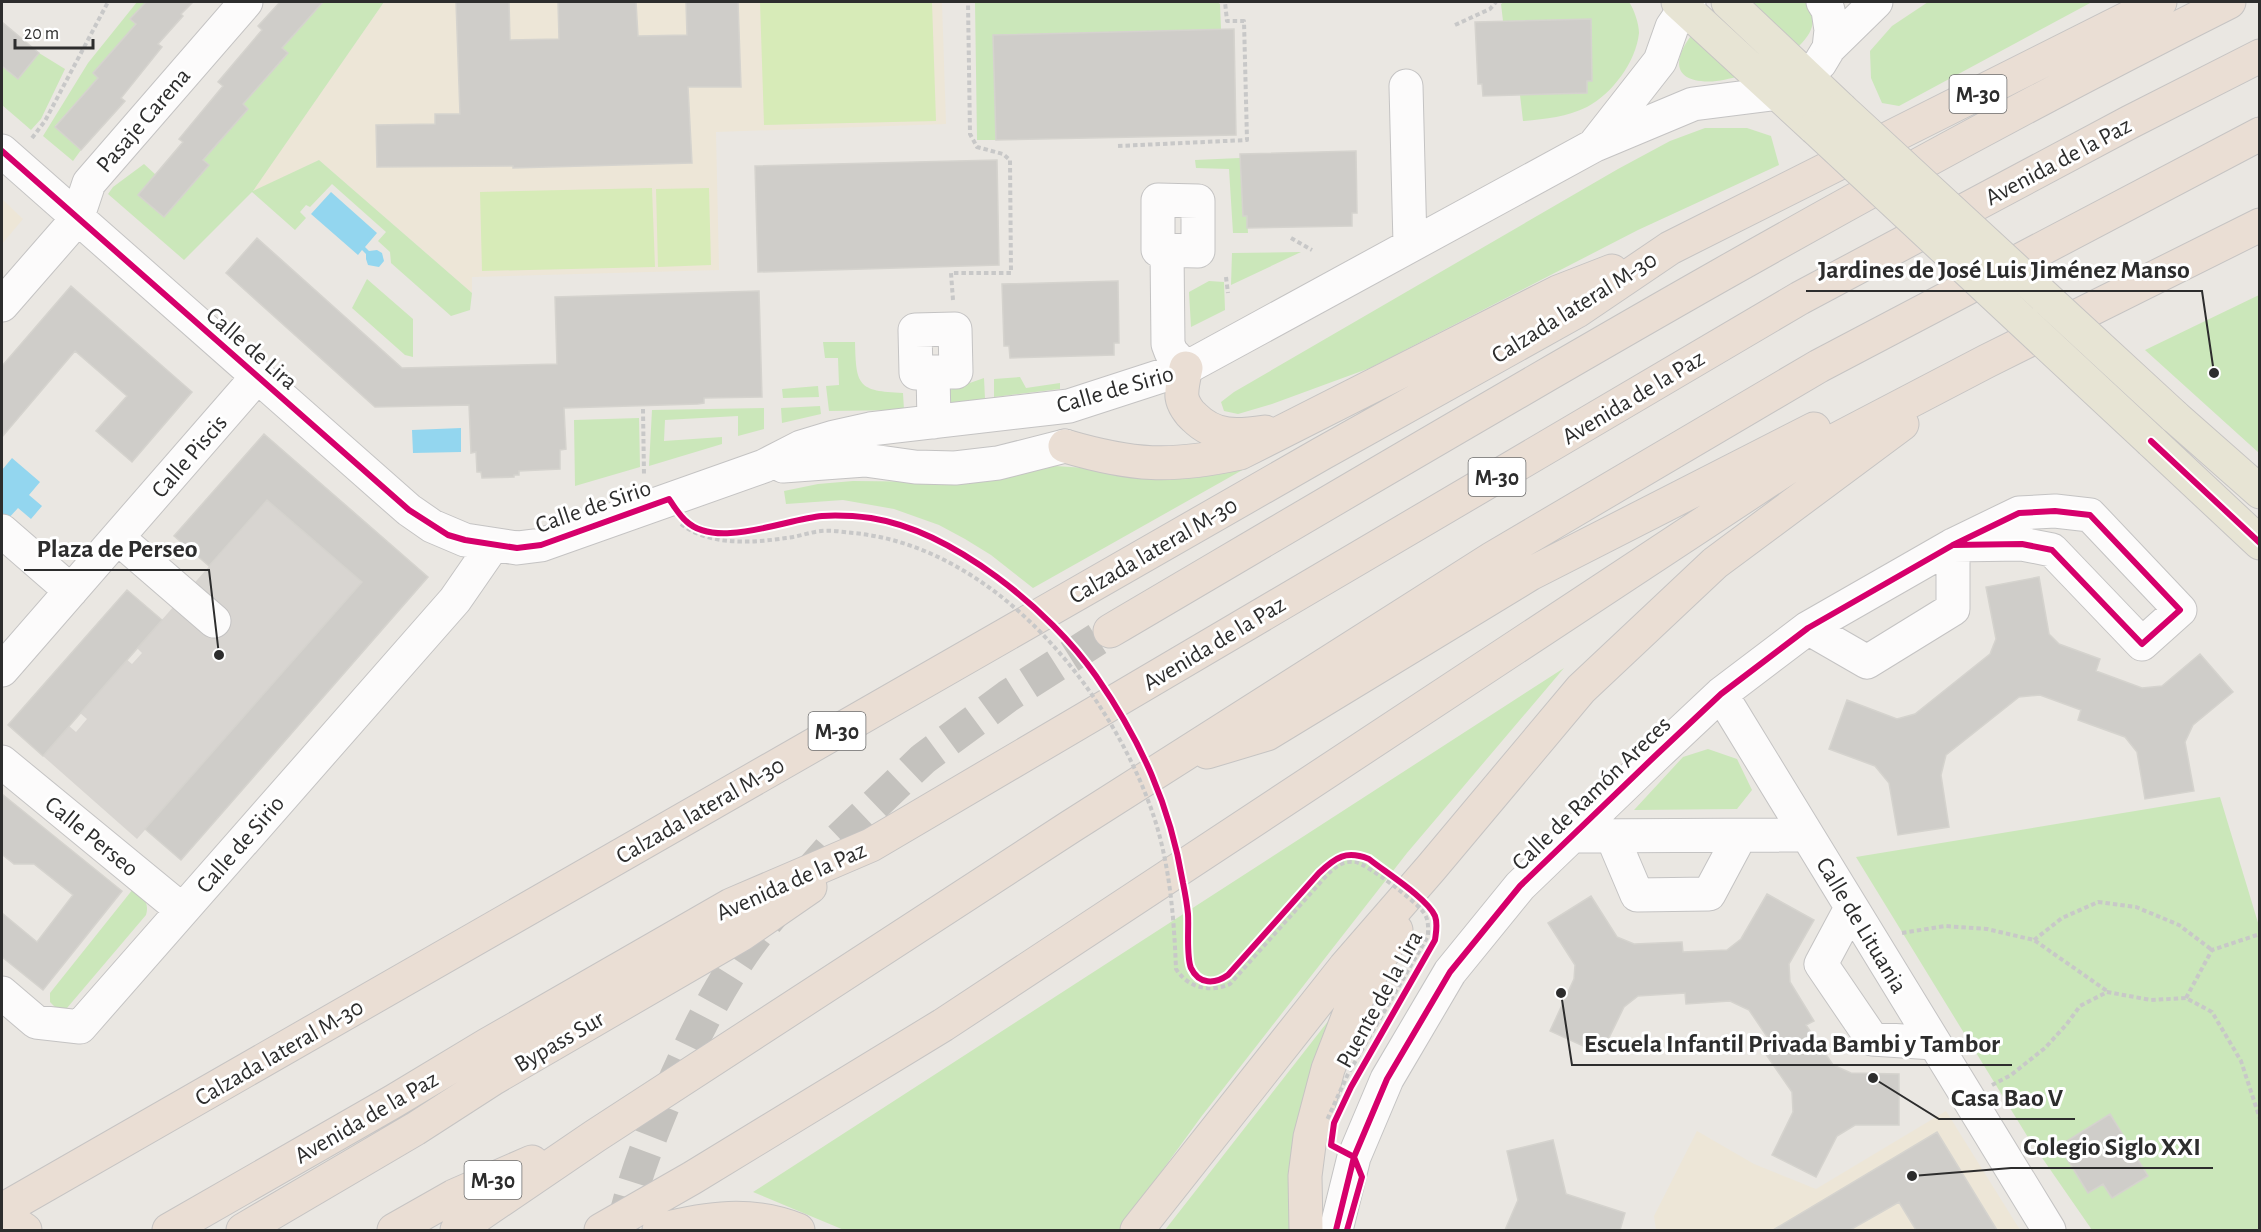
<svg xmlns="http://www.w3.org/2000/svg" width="2261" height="1232" font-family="'Alegreya Sans',sans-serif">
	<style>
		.education { fill: #ede6d7 }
		.green { fill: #cbe7ba }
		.pitch { fill: #d7ebb8 }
		.plaza { fill: #d8d5d1 }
		.water { fill: #93d6ef }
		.building { fill: #cfcdc9; stroke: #d5d3ce; stroke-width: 1.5 }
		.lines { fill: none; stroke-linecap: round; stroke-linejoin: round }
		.highway-tunnel { stroke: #c4c2be; stroke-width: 33; stroke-dasharray: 33 16; stroke-linecap: butt }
		.minor-casing { stroke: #c4c3c3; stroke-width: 35 }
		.major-casing { stroke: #c6c4c3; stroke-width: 35 }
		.highway-casing { stroke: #c6c4c3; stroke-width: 35 }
		.path { stroke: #c8c8c8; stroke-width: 4; stroke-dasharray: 4.5 3; stroke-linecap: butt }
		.minor { stroke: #fcfbfb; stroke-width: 33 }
		.major { stroke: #e7e4d4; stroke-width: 33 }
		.highway { stroke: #eaded4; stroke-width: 33 }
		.major-bridge-casing { stroke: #c6c4c3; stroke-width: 35; stroke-linecap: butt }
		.path-bridge { stroke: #c8c8c8; stroke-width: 4; stroke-dasharray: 4.5 3; stroke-linecap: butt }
		.major-bridge { stroke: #e7e4d4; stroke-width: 33 }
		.cycleway-casing { stroke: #fff; stroke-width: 10 }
		.cycleway { stroke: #d6006c; stroke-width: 6 }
		.labels { text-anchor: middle; stroke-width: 6; stroke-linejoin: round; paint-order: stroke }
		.shield { fill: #fff; stroke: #6c6c6c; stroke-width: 1.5 }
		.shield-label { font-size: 22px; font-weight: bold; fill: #2d2d2d }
		.street-label { font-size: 24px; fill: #2d2d2d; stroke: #fff }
		.leader { fill: none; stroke: #2d2d2d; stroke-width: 2 }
		.callout-dot { fill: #2d2d2d; stroke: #fff; stroke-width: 2 }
		.callout-label { font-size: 26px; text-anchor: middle; font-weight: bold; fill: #2d2d2d; stroke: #fff; stroke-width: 6; stroke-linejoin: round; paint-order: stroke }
	</style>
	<rect width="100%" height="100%" fill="#eae7e2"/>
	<path class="education" d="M384,2H942L946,124L716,132L719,270L472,277V293L319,160L252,192Z
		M2,199L23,219L2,244Z
		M1946,1111L2020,1230H1656L1654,1216L1697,1131L1754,1164L1816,1189Z"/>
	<path class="green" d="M137,2H146L130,19L136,24L93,73L98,78L55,126L81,150L73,161L43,136L88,63Z
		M323,2H384L253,191L319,160L472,293L470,310L451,316L391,263L390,252L378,241L386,232L332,184L310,207L306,205L300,212L306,218L295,230L252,192L184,260L108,194L113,187L144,164L156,175L139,195L164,217L209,165L203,160L248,109L243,104L288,53L282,48Z
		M975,2H1217L1220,4L1221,29L993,36L996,140H977Z
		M1504,2H1629C1634,9 1639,24 1639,33C1636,62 1612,94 1587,107C1567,117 1545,119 1523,121L1520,95L1587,93V81L1592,80L1591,19L1503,21L1501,4Z
		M1752,2L1808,3C1817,21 1813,32 1799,46Z
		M1928,2H2092L1899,106L1882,103L1871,78L1870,51L1892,26Z
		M1694,32L1740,76C1728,79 1714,83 1701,81C1667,77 1679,50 1694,32Z
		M39,53L65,69L41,119L31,130L2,105V66L18,79Z
		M1705,128H1747L1771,136L1779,165L1638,230L1370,368L1272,404L1238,414L1224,411L1221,402L1234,392L1618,169L1670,141Z
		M1240,158L1243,216H1247L1248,233H1233L1229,169L1196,168L1195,160Z
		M1301,252L1231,285L1232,253Z
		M367,279L413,319V357L405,355L352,308Z
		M1209,281L1224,282L1225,310L1191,327L1189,292Z
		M2259,295V453L2145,350Z
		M823,342H855C856,386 858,391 903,393L904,410L829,411L826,386L839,385L838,358H825Z
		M1020,377L1026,388L1060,383V389L994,397V379Z
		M984,378L985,399L948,403L947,391Z
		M818,386L819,397L783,398L782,389Z
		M820,406L821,414L782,423L781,408Z
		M764,408V429L738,436V416L665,420L664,441L722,437V444L649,466L652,410Z
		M639,418L640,467L575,486L574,420Z
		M1055,466L1086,468H1246L1033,588L991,555L965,539L939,525L894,509L843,500L786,504L784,491L818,484L853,481L950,482L986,480Z
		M1564,668L1407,853L1201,1117L1119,1230H844L753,1192Z
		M1708,749L1737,759L1752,790L1737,809L1634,810L1683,757Z
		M2220,797L2259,926V1230H2092L2029,1139L1856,857Z
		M133,889C142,896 150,902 146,915L67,1008L59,1011L50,1002V993Z
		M1336,1011L1293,1230H1165Z"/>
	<path class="pitch" d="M760,2H932L936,121L764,125Z
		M652,188L655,267L482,271L480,192Z
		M709,188L711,265L658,267L656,189Z"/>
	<path class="plaza" d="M287,478L286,516L344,566L381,560L137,839L43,756L69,726L76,732L87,719L80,713L126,659L132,664L142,653L137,648Z"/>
	<path class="water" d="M331,192L377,233L365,247L369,251L377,250L382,253L384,261L379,267L368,265L366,259V254L362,250L358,255L311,214Z
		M461,428V452L413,453L412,430Z
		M12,458L40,482L29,495L42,506L31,519L18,508L7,520L2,516V470Z"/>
	<path class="building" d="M146,2H193L181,14L183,16L158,44L162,47L121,98L125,101L81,150L55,127L98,78L93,73L136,24L130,19Z
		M280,2H323L282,48L288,53L243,104L248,109L203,160L209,165L164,217L138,195L183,142L179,139L223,86L218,82L262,30L258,26Z
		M456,2H509L510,40L559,39L558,2H636L638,36L687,35L686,2H738L741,87H688L692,163L513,168V166L377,167L376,125L435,124V114H460Z
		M1591,19L1592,81H1587V93L1483,96L1482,84H1478L1475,22Z
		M2,22L39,53L18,79L2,66Z
		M1234,29L1236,135L996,140L993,35Z
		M1356,151L1357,213H1352V226L1247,228V216H1243L1240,154Z
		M997,160L999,265L758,272L755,166Z
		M257,238L402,368L557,364L555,297L759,291L762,397L704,398V403L698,404L564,408L566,449L560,450V469L519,471V475H514V477L482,478L481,472H477L476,452L471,453L469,405L375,407L226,273Z
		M1118,281L1119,343H1114V355L1010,358L1009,346H1004L1002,284Z
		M71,286L192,392L132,462L96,431L127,396L75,351L2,437V366Z
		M264,434L428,577L181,860L145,829L362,582L267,500L209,566L174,536Z
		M2039,577L2049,634L2059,644L2100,659L2096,671L2142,688L2162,686L2200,654L2233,692L2193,725L2185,742L2194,791L2145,799L2137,752L2125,737L2078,720L2081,710L2040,695L2019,697L1946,755L1941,775L1949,827L1898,835L1889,783L1875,766L1829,749L1847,700L1897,719L1915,714L1990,654L1996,639L1986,587Z
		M127,590L162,620L43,756L8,725Z
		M2,794L122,891L43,990L2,957V913L37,942L73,895L34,864H14L3,855L2,847Z
		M1767,894L1814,920L1789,964L1790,982L1814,1021L1806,1025L1833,1065L1851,1073L1899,1074V1125H1855L1837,1136L1816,1177L1772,1155L1793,1112L1792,1092L1765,1053L1774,1047L1749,1010L1730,1001L1686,1004L1685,993L1638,996L1624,1007L1601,1054L1550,1031L1574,979L1575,965L1548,923L1591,896L1617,937L1634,944L1682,942L1683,952L1727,950L1741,939Z
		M2110,1114L2148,1176L2112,1198L2103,1184L2088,1193L2059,1146Z
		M1937,1132L1997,1230H1916L1899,1202L1850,1230H1773Z
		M1553,1140L1566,1194L1625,1213L1620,1230H1505L1518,1200L1507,1151Z"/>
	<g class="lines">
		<path class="highway-tunnel" d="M807,875L836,842L923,759L1008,696L1110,631
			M622,1230C631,1187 647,1145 664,1104C693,1037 725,970 773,914"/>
		<defs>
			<path id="minor" d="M1829,48L1876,2
				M1406,86L1410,244
				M1595,144L1660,61L1672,27L1689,2
				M2,151L409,510L432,526L465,540L517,548L541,545L764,466L801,447L834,437L870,429L1069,406L1186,368L1595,145L1693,104L1778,93L1806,76L1820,63L1829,48L1831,30L1828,10L1823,2
				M1158,200L1198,201V251L1158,250Z
				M1167,251L1168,344L1171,352L1186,368
				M2,305L77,219L89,183L246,2
				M933,372H956L955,329L915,330L916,373L933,372L934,422
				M783,466L865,460L915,467L955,468L998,463L1065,446
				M2,531L71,591
				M118,538L214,621
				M1808,628L1867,662L1953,609V545
				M2,670L257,377
				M1721,694L2049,1230
				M2,762L182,910
				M1572,836L1807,835
				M1612,836L1637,895L1709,894L1740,836
				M1851,908L1821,964L1872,1039L1934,1043
				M2,993L36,1022L80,1027L455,600L493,545
				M1336,1230L1354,1157L1387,1079L1450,972L1520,886L1654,757L1721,694L1808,628L1953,545L2019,513L2055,511L2090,515L2180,610L2142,644L2052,550L2022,544L1953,545"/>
			<path id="major" d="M1678,2L1815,128
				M1728,2L1841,109
				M2174,416L2260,492
				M2151,441L2260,543"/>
			<path id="highway" d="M1186,368C1184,377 1181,388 1182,397C1183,404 1189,413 1194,417C1215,438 1237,436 1265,432
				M1065,446C1133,466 1170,468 1240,453L1558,292L1612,271
				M1110,631C1479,414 1846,194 2229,2
				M1207,752L1267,734L1530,574L1814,429
				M2,1210L1321,454L1577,311L1670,248L2160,2
				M2,1214L25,1230
				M169,1230L394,1101L487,1045L731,905L871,845L1800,298L2130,122L2260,56
				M243,1230L415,1129L494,1078L742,934L810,887
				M394,1230L454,1196L532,1162
				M457,1230L595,1136L1070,827L1493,558L1819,366L2260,134
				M601,1230L692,1178L943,1025L1807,455L1987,361L2260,225
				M659,1230C707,1218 751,1211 798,1230
				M1137,1230L1345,967L1431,868L1581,689L1715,563L1902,424
				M1306,1230L1305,1176L1310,1137L1328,1069L1352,1007L1396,930"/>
		</defs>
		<use href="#minor" class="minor-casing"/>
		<use href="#major" class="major-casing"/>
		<use href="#highway" class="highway-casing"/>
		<path class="path" d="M1455,25L1490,9L1496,2
			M32,138L45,121L108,2
			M1118,146L1247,140L1244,21H1227L1225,2
			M1291,238L1312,250
			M1226,277L1228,293
			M953,300L951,273H1011L1010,160L1003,154L977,147L970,134L968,2
			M643,409L644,476
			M1902,933L1945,926L1987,929L2034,940L2107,991
			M2034,940L2062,918L2098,902L2136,907L2179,925L2212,950
			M2186,998L2212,950L2260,934
			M1992,1085L2011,1075L2045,1048L2066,1025L2080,1006L2107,992L2151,1000L2186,998L2212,1012L2241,1061L2260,1119"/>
		<use href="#minor" class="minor"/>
		<use href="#major" class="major"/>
		<use href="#highway" class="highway"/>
		<defs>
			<path id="major-bridge" d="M1841,109L2174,416
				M1815,128L2151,441"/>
		</defs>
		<use href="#major-bridge" class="major-bridge-casing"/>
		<path class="path-bridge" d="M681,524C709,546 753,543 786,538C798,537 810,532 821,531C832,530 843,532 853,533C995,546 1112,691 1154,817C1170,866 1174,918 1176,969C1188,988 1210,993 1230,984L1327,875C1335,867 1343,860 1356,862C1368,865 1417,902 1424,913C1429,920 1428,928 1428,936L1348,1074L1327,1120"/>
		<use href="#major-bridge" class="major-bridge"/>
		<defs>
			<path id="cycleway" d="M2,151L409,510L448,535L465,540L517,548L541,545L669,499C674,506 679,515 686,521C716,550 786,519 822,516C838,515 855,516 871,518C953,531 1050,610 1096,676C1141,741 1170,805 1183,883C1185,893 1187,904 1188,914C1189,928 1186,956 1191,968C1199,985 1215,984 1228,975L1319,873C1336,857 1346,850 1369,859C1385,872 1427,898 1435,916C1438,924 1436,932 1435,940L1351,1087L1334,1123L1331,1145L1354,1157L1362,1177L1347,1230
				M2151,441L2260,543
				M1336,1230L1354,1157L1387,1079L1450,972L1520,886L1654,757L1721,694L1808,628L1953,545L2019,513L2055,511L2090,515L2180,610L2142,644L2052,550L2022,544L1953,545"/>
		</defs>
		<use href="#cycleway" class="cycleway-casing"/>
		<use href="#cycleway" class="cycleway"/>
	</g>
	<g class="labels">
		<g class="shield">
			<rect x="1949.5" y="75" width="57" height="38" rx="4.5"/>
			<rect x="1468.5" y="458" width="57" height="38" rx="4.5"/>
			<rect x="808.5" y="712" width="57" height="38" rx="4.5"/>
			<rect x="464.5" y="1161" width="57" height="38" rx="4.5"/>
		</g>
		<g class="shield-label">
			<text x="1978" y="102">M-30</text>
			<text x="1497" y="485">M-30</text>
			<text x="837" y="739">M-30</text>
			<text x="493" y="1188">M-30</text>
		</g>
		<g class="street-label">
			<text transform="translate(143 120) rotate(-49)" y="8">Pasaje Carena</text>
			<text transform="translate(2058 161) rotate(-28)" y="8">Avenida de la Paz</text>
			<text transform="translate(1574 307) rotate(-32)" y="8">Calzada lateral M-30</text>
			<text transform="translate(252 348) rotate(41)" y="8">Calle de Lira</text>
			<text transform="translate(1115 389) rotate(-16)" y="8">Calle de Sirio</text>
			<text transform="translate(1633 397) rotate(-31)" y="8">Avenida de la Paz</text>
			<text transform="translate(189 456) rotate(-49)" y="8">Calle Piscis</text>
			<text transform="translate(593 506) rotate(-19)" y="8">Calle de Sirio</text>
			<text transform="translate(1153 550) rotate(-30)" y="8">Calzada lateral M-30</text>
			<text transform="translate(1214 643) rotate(-31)" y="8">Avenida de la Paz</text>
			<text transform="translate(1591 793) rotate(-44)" y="8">Calle de Ramón Areces</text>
			<text transform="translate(700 810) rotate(-30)" y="8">Calzada lateral M-30</text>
			<text transform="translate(92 836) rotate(39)" y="8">Calle Perseo</text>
			<text transform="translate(240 844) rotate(-49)" y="8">Calle de Sirio</text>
			<text transform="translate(791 881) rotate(-24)" y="8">Avenida de la Paz</text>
			<text transform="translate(1862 925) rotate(59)" y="8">Calle de Lituania</text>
			<text transform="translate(1379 999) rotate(-61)" y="8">Puente de la Lira</text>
			<text transform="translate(559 1041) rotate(-30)" y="8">Bypass Sur</text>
			<text transform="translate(279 1052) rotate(-30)" y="8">Calzada lateral M-30</text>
			<text transform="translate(366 1117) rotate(-30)" y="8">Avenida de la Paz</text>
		</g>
	</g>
	<path class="leader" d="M2214 373L2202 291H1806M219 655L209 570H24M1561 993L1572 1065H2012M1873 1078L1939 1119H2075M1912 1176L2011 1168H2213"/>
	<g class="callout-dot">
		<circle cx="2214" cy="373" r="6"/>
		<circle cx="219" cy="655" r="6"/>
		<circle cx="1561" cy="993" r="6"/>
		<circle cx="1873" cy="1078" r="6"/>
		<circle cx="1912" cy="1176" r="6"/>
	</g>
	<g class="callout-label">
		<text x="2004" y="278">Jardines de José Luis Jiménez Manso</text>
		<text x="117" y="557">Plaza de Perseo</text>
		<text x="1792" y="1052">Escuela Infantil Privada Bambi y Tambor</text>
		<text x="2007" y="1106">Casa Bao V</text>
		<text x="2112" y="1155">Colegio Siglo XXI</text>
	</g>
	<rect width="2261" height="1232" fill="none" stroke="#2d2d2d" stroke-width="6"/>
	<path d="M15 39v9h78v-9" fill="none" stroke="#2d2d2d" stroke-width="3"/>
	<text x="24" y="39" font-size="18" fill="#2d2d2d" stroke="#ffffff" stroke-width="4.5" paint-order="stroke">20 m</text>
</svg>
